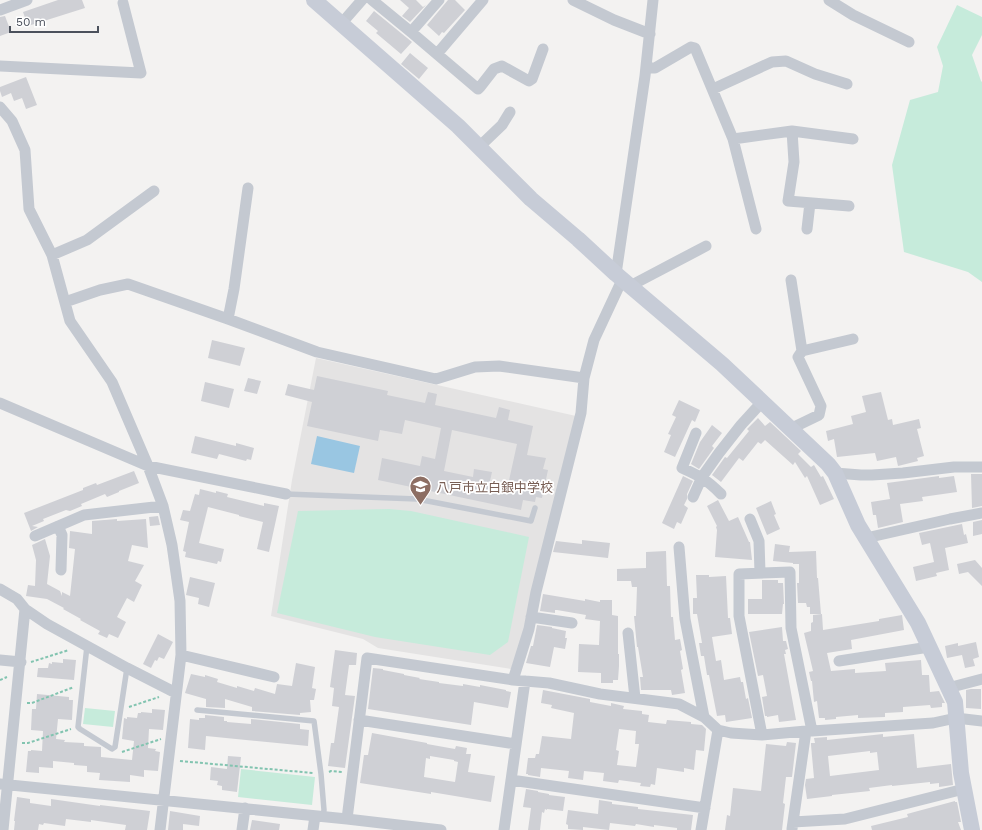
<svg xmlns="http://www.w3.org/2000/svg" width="982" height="830" font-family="'Work Sans','Noto Sans JP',sans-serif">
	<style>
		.education { fill: #e4e3e3 }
		.green { fill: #c6ebdb }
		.water { fill: #99c6e2 }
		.building { fill: #cfd0d5; fill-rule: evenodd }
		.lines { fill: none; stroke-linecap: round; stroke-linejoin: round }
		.path { stroke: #82c4b0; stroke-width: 2; stroke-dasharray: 3 2; stroke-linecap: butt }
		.lane { stroke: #c4c9d1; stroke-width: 5.5 }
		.street { stroke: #c4c9d1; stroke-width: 11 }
		.secondary { stroke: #c7ccd7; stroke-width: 16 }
		.labels { text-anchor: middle; stroke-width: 3.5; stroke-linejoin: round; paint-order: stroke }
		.education-label { font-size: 13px; fill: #785e54; stroke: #fff; text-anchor: start }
	</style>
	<rect width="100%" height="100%" fill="#f3f2f1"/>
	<path class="education" d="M316,358L576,416L526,627L511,669L378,648L363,639L271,616L292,480Z"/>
	<path class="green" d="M957,5L982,17V35L972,55L981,81L982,82V282L968,272L904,252L892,165L910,100L938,92L943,66L937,47Z
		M389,509L411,511L529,537L508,642L490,655L375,637L277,613L298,511Z
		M85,708L115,711L113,727L83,724Z
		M241,769L315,777L312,805L238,797Z"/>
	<path class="water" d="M317,436L360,446L354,473L311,464Z"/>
	<path class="building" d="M58,0H82L85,8L28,26L23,12Z
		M400,0H416L423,7L426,5L410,22L402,16L409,8Z
		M448,0H455L465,10L444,33L442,32L439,36L427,25Z
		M374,11L412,42L401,54L376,33L378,31L366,21Z
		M5,16L11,32L0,36V17Z
		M410,53L428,68L419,79L401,64Z
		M26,77L37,105L26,109L22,98L14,101L11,93L2,97L0,91V87Z
		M212,340L245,348L240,366L208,358Z
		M317,376L388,391L387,395L425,403L428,392L437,394L435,405L496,418L499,407L510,410L508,420L533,426L527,455L546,458L543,469L548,470L542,498L536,497L535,502L523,500L521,510L378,480L382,458L420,466L422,456L435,459L441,428L405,420L402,434L380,430L378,441L307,426L312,402L285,395L288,384L314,390ZM452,430L517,444L508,485L490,481L492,472L474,469L473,477L444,471Z
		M248,378L261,381L257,394L244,391Z
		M205,382L234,389L229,408L201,401Z
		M881,392L888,420L892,419L893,425L919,419L921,428L917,429L924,456L917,458L918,461L898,466L896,457L877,461L875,453L837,457L834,439L828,441L826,431L853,424L851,416L866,412L862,396Z
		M679,400L700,410L695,422L692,420L675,457L664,452L671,435L668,434L676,417L672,415Z
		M758,418L765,426L770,422L801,451L798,454L811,467L814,465L821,477L823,476L834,499L820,505L807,476L805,478L795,462L793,465L765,440L761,444L758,442L743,461L739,458L721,482L712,475L725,457L727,458L749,431L747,429Z
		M712,425L722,433L712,446L714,448L699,469L691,464L700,442Z
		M195,436L236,446V443L254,448L251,460L247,459L246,461L219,454L217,459L191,453Z
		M134,471L139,483L119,491V492L107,497L105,494L81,504L82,506L70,511L66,510L43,519L44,521L32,526L38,527L31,531L24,513L83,490V488L96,483L97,485Z
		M971,474H982V506L972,508Z
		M683,476L693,481L687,494V499L684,505L688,508L681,524L677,522L674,529L662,523Z
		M939,476V478L954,476L957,492L922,497L923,501L900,504L903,522L878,528L876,515H873L871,502L890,499L887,483Z
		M200,489L216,493V491L228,494L227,497L264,506V503L279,506L269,552L257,549L263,522L239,516V515L208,507L199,543L224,549L221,562L218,561L217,564L185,557L186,552L183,551L189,522L180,520L183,510L190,511L195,494L199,495Z
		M718,500L729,521L738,517L749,542H750L752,560L715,557L717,530L716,527L717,526L707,506Z
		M771,501L776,514L774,515L780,529L767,535L756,508Z
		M158,516L160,525L150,526L149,517Z
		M117,519V521L146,519L148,548L132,545L128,561L144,565L135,581L142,585L134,602L127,598L117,617L126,622L118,638L109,634L107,638L98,634L100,631L80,620L81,619L63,609L64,608L47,599L26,596L28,585L35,586L36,560L32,545L45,539L50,556L47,584L60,591L62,596V592L70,596L75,549L69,548L70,531L92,534V521Z
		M982,520V534L973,536V522Z
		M962,524L964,535L966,534L968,543L945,548L949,570L936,573L937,576L916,581L913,567L934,562L930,543L922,545L919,533Z
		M582,540L610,543L608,558L553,552L556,541L582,544Z
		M775,544L790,546L789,552L816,551L817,578H818L821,614H810V607H807L806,603H798L797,583H799V564H793V563L773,561Z
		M666,551L667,586H670L671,617H673L675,640L680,639L682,650L680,651L683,669L681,670L685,693L672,695L671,690H641L640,677H643L638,647H637L634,616H636L637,587H632L631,581H617V569L646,568V552Z
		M975,560L982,568V586L968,572L959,574L957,564Z
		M696,575H709V577L726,576L728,618H730L732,634L712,637L716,661L721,660L724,680L740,677L741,682H743L746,699L748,698L752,718L726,722L725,715L717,716L709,675H707L704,656H701L699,643H702L697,614H693V598H697Z
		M190,577L215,583L209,607L198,604L199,598L186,595Z
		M762,580H778V583H783L784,604H783L782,614H748V599H762Z
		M543,594L585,601V599L600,602V600H612V615L618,616V654H619V666L618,680H613V683H601V673L578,672L579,644L599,645L600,621L585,619L586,615L557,610H555V613L540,611Z
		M822,614L823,630L879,621V619L902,615L904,630L851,640L852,649L827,653L831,671L855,669V673L886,671L885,663L921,660L922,675H929L930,692L939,691L945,703H942V707L931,708L930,705L903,707V712L885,713V717L858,718V715L836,717V719L825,720V718H819L817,701L814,702L812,681H811L809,672L813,671L804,633L811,631V623L813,622V615Z
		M537,625L552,627V628L566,631L565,638H567L565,649L554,647L550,667L526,663L531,646H533Z
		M782,627L783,641H786L788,649L785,650L786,654H784L796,720L779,722L778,715L767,717V716H765L762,697L767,696L763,675L758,676L749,632Z
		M158,634L173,642L164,659L159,657L157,661L155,660L151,668L143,664Z
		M976,642L979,657L973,659L975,666L965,668L962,655L947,658L945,646L958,643V646Z
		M335,650L357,653L356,665H349L345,695L355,696L345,768L328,766L331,743H334L339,707L332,706L334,688L330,687Z
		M63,659L76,660L74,680L37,677L38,668H48L49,663L52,664V662L63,663Z
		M296,663L315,667L312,688L316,689L314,700H310L311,712L300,713V715L252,711V707L225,699V708L206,707V699L185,693L191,674L205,677V675L218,679L217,682L237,688V686L254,691L255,688L275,694L277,684L292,686Z
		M373,668L383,669V670L404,674V675L420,678L419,679L439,682V683L463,686V684L480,687V685L506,690V691L511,692L508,708L474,702L471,725L368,709Z
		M971,689H981V709L966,708V690Z
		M543,690L590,699V702L611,706V703L624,706L623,709L642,711V714L649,715L648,722L666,724L667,720L691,722V724L702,725L706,729L704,751L696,750L694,770L684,768V772L657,768L655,785L651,784L650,787L640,786L641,783L619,780L618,783L603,781L604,773L584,771L583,780L568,778L569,771L541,768L540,777L528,775V774H526L528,758H535L536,754H539L542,736L571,739L574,713L551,708L552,705L541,703ZM619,729L636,731L635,744H639L636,767L617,765L619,751L616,750Z
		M37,694L69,697V700H73L72,720L58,719L56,739L65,740L64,742L84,743V746L101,747V757L132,760L134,741L122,739L124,718L127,719V717L137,718L138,713H141V712L152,713V709L165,710L163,730L149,729L148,748L156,749L155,751L160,752L158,771L144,770V777L130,775V782L99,780L100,773L87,772V766L74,765V763L53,761V768L39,767V773L26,772L28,751H31V750L42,751L43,731L31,730L32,709H36Z
		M205,715L224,717V721H227V722L251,724V719L300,724V729L309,730L308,746L206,736L205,750L188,748L190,719L199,720V718H205Z
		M372,733L427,743V744L455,749L456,746L467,748L466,754H471L468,772L495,776L491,802L431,792V794L360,783L364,755H368ZM430,756L454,760V761L458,762L455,782L424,777L426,758L430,759Z
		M883,734V737L914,734L917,768L951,764L953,785L939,787V783L930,784V782L892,786V785L869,788L870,791L832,795V796L807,799L805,785L806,779L814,778L811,745V743H815L814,738L827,737V740ZM870,751V753L877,752L879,770L830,776L828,756Z
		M787,742L796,743L792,777H786L783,803L785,804L782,830H725L727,815L730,816L733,788L761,791L766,744L786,746Z
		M228,756L241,757L237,792L222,790V786L217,785L218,781L210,780L211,767L227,769Z
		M526,789L538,791V792L549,794V795L565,797L563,811L547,809V810L545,809L544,813L542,812L540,830H528L531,808L523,807Z
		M17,797L30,799V803L51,806V799L100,806V805L150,811L147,830H125L126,825L91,820V822L66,819L65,826L44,823L43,825L39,824L38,830H14L15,821H14Z
		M599,800L612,802V804L638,807V809L693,815L691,830H677V828L654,825V827L636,824L635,826L610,823L609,830L583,827V830L568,829V825L566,824L568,810L598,814Z
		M955,801V802H957L961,822H958L961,830H872L871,826L908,817L907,814Z
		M170,811L200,816L199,826L183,824V830H168Z
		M252,820L280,824L279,830H250Z"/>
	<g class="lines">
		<path class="path" d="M31,662L69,650
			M0,680L7,677
			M27,703H32L74,687
			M129,707L159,697
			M22,743H28L71,729
			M122,752L161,739
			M180,761L313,773
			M329,772L331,771L342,772"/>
		<path class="lane" d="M286,494L417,499L531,521L535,508
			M87,646L78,727L80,729L112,749L115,747L127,668
			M197,710L314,721L321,774L324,810L323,816"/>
		<path class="street" d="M372,0L411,32L478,89L480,87L494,69L502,66L529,81L532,79L543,49
			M573,0L614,20L650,34
			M829,0L853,15L909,42
			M0,10L27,0
			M341,24L362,0
			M411,32L439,0
			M437,54L483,0
			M0,66L141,73L123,3
			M646,68H655L691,47L695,48L733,139L756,229
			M713,89L772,62L786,61L815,74L847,84
			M0,107L12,121L25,150L29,209L52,255L70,321L112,382L148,466L163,506L172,545L180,601L181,655L160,830
			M792,131L853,139
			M733,139L792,131L794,162L788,201L849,206
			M479,147L502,125L510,112
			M807,229L810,203
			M52,255L87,240L154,191
			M616,274L645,76L653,0
			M791,280L802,351
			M630,286L706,246
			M65,302L100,290L128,284L228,319L317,352L436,379L475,367L499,366L584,378
			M228,319L234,289L248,188
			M0,403L148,466L286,494
			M790,429L819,415L821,406L798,357L802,351L853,339
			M696,433L682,468C700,476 707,480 721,494
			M835,473L861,475H872L903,473L954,467H982
			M693,497L702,477L719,453L741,425L762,402
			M750,519L759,541L760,573
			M58,526L62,535L61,570
			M35,536L84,515L163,506
			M866,538L950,519L982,513
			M679,547L685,619L704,717
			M0,589L17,599L25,609L47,624L127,668L176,693
			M531,617L572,623
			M628,633L635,698
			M181,655L274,677
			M0,660L21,662
			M839,661L929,647
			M513,680L529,629L536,592L581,413L584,378L594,340L622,280
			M948,688L982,679
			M359,720L516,744
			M762,735L739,616V574L790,572L791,628L812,731
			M511,780L705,808
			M0,784L347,819L441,830
			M347,819L367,658L513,680L549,683L600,694L679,704L704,717L718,730L731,733L762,735L806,731H812L933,723L956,718L982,721
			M793,822L845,819L964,789
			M792,829L806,731
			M3,830L25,609
			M242,830L245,808
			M313,830L315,816
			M504,830L525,681
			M701,830L718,730"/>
		<path class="secondary" d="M314,0L458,126L531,199L578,239L616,274L722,364L828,464L835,473L858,525L918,623L955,702L961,773L972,830"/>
	</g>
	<defs>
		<symbol id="school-pin" viewBox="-11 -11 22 30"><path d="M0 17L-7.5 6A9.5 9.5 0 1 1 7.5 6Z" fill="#8d6e63" stroke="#fff"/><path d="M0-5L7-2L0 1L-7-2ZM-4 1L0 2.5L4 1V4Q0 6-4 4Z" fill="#fff"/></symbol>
	</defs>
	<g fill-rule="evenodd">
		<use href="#school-pin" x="408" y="474" width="25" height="34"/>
	</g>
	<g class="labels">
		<g class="education-label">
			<text x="436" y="492">八戸市立白銀中学校</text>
		</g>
	</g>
	<path d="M10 26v6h88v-6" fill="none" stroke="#4b515c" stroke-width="2"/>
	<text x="16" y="26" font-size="12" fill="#4b515c" stroke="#ffffff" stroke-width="3" paint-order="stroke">50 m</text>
</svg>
